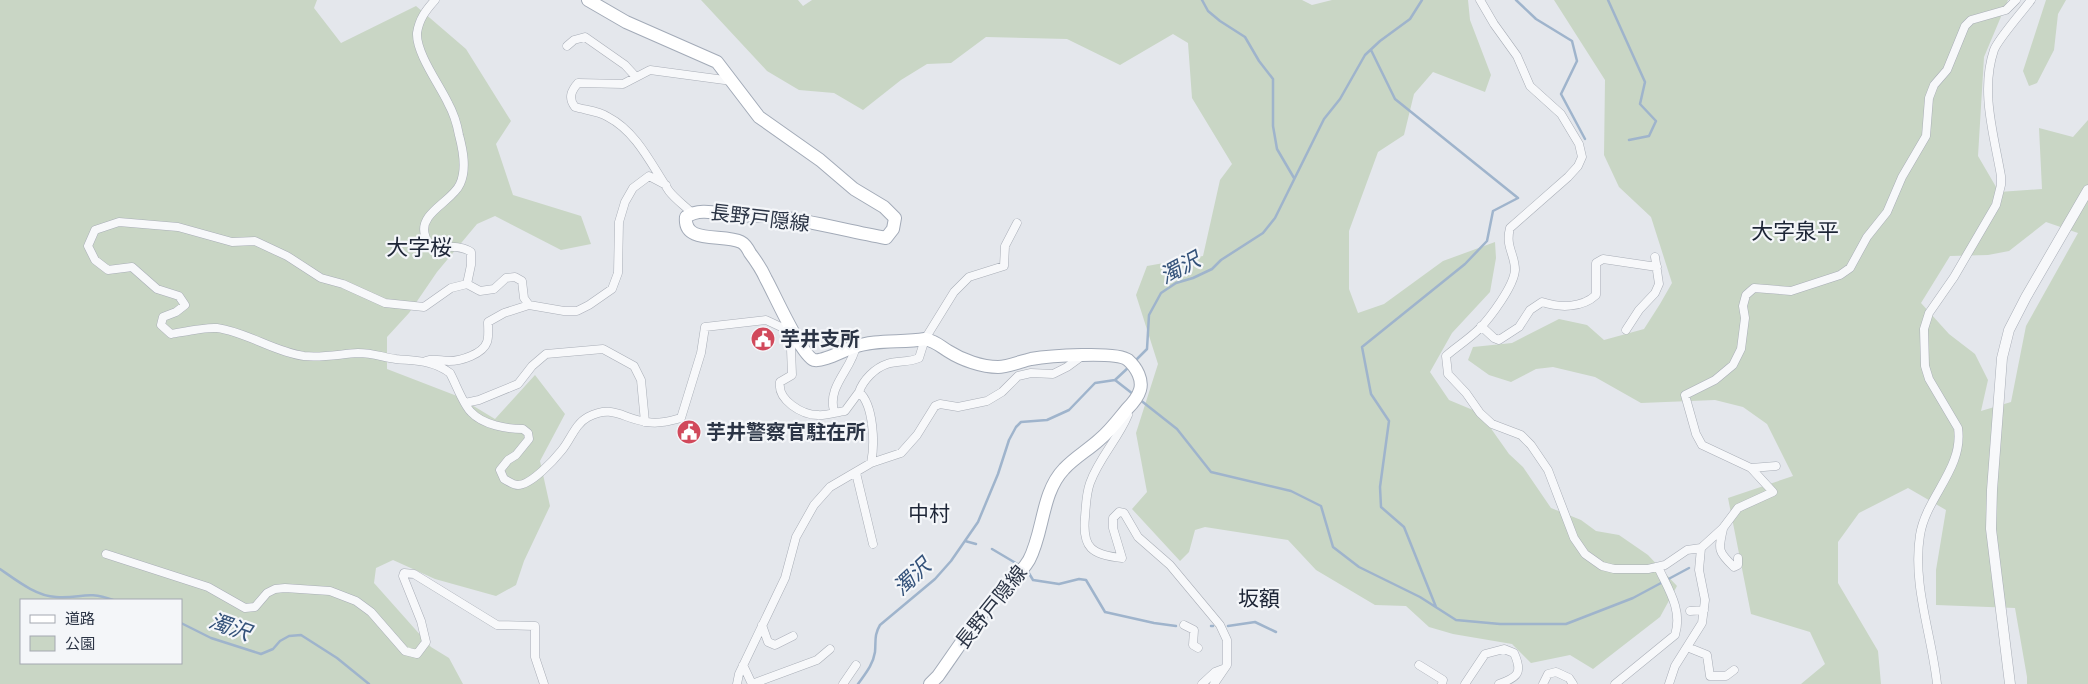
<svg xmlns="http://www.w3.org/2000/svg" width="2088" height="684" font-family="'Alegreya Sans','Noto Sans JP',sans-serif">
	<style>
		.green { fill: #c9d6c5; fill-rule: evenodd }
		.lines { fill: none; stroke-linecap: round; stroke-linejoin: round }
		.stream { stroke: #9fb4cc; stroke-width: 2.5 }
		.minor-casing { stroke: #a9aeb7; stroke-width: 9 }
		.tertiary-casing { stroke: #a9aeb7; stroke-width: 11 }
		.primary-casing { stroke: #a3abb8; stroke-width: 14 }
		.minor { stroke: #f7f8fa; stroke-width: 8 }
		.tertiary { stroke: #f7f8fa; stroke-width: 10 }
		.primary { stroke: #fff; stroke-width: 12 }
		.labels { text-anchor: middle; stroke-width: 4.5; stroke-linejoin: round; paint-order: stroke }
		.street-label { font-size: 20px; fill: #2b3445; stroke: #f4f6f9 }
		.poi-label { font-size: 20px; font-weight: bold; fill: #2b3445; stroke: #f4f6f9; text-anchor: start }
		.water-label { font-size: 21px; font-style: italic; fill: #34527a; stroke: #f4f6f9 }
		.neighbourhood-label { font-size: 21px; fill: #1d2536; stroke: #f4f6f9 }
		.quarter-label { font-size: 22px; fill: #1d2536; stroke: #f4f6f9 }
	</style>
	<rect width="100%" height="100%" fill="#e4e7ec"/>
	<path class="green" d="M0,0H317L314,8L341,43L416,6L466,49L511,121L496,144L513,195L581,216L591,244L561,250L495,216L477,224L437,272L409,313L387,337V369L457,396L495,419L535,375L565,414L540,461L550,506L524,561L516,585L496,596L435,579L393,560L376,568L374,583L431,647L449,658L463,684H0ZM21,600H181V663H21Z
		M701,0H798L803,6L812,0H1302L1312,5L1332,0H1468L1470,20L1491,75L1485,92L1433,72L1414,94L1404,135L1378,152L1349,231V289L1358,313L1384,304L1443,261L1495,242L1496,258L1490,292L1452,333L1430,372L1449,400L1480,413L1509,454L1523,467L1551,508L1581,520L1596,531L1619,535L1648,555L1677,586L1660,617L1593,669L1570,655L1531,663L1512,644L1453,634L1429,627L1406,606L1375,605L1316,570L1288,540L1205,527L1195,530L1189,552L1180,561L1132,509L1147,492L1136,433L1158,364L1136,295L1147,266L1203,256L1220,180L1232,164L1192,98L1188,43L1173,34L1120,65L1067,39L986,37L951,63L927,64L901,80L863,110L834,93L799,90L767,71Z
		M1554,0H2008L1984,57L1978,156L1999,192L2042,189L2039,128L2073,137L2088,120V684H2027V677L2015,608L1936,605V570L1946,510L1908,488L1859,513L1838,542V583L1878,651L1881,684H1801L1825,664L1810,632L1751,614L1728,498L1793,476L1767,424L1743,407L1715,400L1641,403L1595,377L1553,367L1536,369L1511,382L1489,375L1468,360L1473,347L1512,343L1559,319L1587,325L1604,340L1644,329L1660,304L1672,283L1651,217L1619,187L1604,155L1605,80ZM2046,222L2078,233L2026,326L2011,402L1981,411L1988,380L1975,354L1949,334L1921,303L1950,256L1988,255L2009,251Z
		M2046,0H2066L2058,14L2054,50L2037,83L2029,86L2023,71Z"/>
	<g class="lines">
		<path class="stream" d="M1202,0L1208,11L1220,21L1245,37L1259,61L1273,79V126L1277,149L1294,178
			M1516,0L1536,19L1572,41L1577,61L1561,94L1585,139
			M1608,0L1645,82L1640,104L1656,121L1649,136L1629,140
			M1371,50L1395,99L1518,198L1493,211L1487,241L1465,264L1362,347L1371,394L1389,421L1380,487L1381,507L1404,527L1436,607
			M1136,360L1147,349L1149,315L1161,293L1176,283L1193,278L1212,269L1221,260L1263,233L1275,218L1324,119L1340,99L1365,55L1380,41L1410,19L1422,0
			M1115,380L1133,394
			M1139,399L1177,429L1211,472L1291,491L1321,506L1333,547L1359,567L1420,597L1456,620L1500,624H1566L1633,598L1689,568
			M965,541L976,544
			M992,549L1019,565
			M0,569C16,580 36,596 56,597C81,599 86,590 113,600
			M1027,570L1033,580L1059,584L1079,579L1086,580L1105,612L1154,623L1176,626
			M181,623L211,638L261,654L273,649L280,641L289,636L301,635L337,658L369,684
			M1211,626H1213
			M1228,626L1255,622L1276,632
			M858,684C865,674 873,665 875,652C876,641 874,635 880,625L935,579L951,561L978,522L998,474L1009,440L1016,427L1021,422L1047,420L1069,410L1095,383L1115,380L1130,366"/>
		<defs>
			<path id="minor" d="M435,0C426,10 419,19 417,33C416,53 439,84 448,103C453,112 457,124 459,135C463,150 467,169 460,184C453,201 418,213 425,235C426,239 427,242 430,244C440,250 459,243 471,252V265L467,284L480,291L494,289L506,278L515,277L522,281L524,298L529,305
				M1480,0L1494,24L1517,56L1530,86L1561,114L1579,144L1582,157L1578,166L1568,177L1510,228C1505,247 1515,254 1515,270C1514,286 1490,318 1479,329C1469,339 1456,347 1446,356L1448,374L1466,393L1480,413L1492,424L1521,435L1531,445L1548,470L1574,538L1585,554L1602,566L1614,569H1648L1665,565L1687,550L1701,548L1723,528L1738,508L1773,492L1751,468L1702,445L1696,434L1685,395L1715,380L1733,365L1741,349L1745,318L1743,306L1746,295L1754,288L1791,291L1840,275L1850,268L1867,237L1887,212L1902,177L1926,136L1929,98L1934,85L1947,70L1965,26L1971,20L2006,10L2016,0
				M567,46L574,40L585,37L625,65L636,77
				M692,213C685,206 675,199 669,191C652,166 637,132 608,117C599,111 585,110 575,107C568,98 571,91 578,83L623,84L650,70L732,81
				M467,284L451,288L424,307L385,303L343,284L321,278L287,256L255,241L232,242L178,227L119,222L95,230L88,246L95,260L108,270L132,267L157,289L179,296L185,305L176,312L163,317L161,325L171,334C183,332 205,327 217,328C247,332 274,352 304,356C323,358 340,354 358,353C373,353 382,357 396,359C415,361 433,360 450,373C456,384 463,404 471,412C483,425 507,429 523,429L528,433L529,439L516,455L508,460L500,470L504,479C508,481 513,485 518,485C531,485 554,460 562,450C571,439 575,424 588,417C613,404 623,419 647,422C659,424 670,421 681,418L701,353L705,327L766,320L796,334L791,349L792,375L780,382C777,400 802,415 818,415C824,416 837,412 845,411L859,392C874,405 875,445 871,463
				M1481,326L1494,338L1499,340L1519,327L1530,310L1542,302C1560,308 1582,308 1596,295V263L1603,259L1657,267
				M1626,330L1639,310L1655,293L1659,284L1655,257
				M426,361C434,358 441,361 449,361C461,361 483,354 487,342C489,337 488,328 488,322L504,313L529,305L564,311H577L589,305L612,289L618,273L619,222L625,202L633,188L649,176L666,185
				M859,392C863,380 875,368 887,364C898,360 908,363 919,358L925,339L954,292L969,277L1004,266L1005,246L1017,223
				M465,403L479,400L518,384L532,366L546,354L603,349L634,366L641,380L645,422
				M834,411C827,386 852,369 856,346
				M1128,415C1118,439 1099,458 1090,483C1086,494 1086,505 1085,517C1082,548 1092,555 1122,558L1113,528V518L1119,512L1124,513L1138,537L1170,565L1220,625L1227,640V665L1214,684
				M1751,468L1776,466
				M856,473L873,544
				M1723,529C1718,550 1718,552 1734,567L1738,565V558
				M106,554L208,587L245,608L255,607L267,593L275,589L285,588L330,591L356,601L371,612L405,651L417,654L426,642L421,621L403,576L404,573L414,574L497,625L535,626V657L544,684
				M1690,611L1704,610
				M762,625L768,642L775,645L793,636
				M1184,625L1194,630L1193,645L1198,648
				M1687,647L1707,655L1710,676H1726L1734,670
				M743,665L752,684L817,660L830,649
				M1419,665L1443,680L1442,684
				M737,684L739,674L785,578L796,537L814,505L830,487L871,463L901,453L917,435L935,406L940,404L958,407L987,401L1002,392L1018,376L1031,373L1053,374L1067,367L1082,356
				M843,684L856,665
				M1202,684L1215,672L1223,669
				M1465,684L1485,654L1504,649L1514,653C1523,673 1518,677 1499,684
				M1543,684L1548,674L1556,672L1569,678L1573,684
				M1615,684L1675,635C1683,610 1668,589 1658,567
				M1669,684L1675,666L1702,623L1705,600L1699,570L1701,548
				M1937,684C1932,635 1912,585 1920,535C1926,497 1964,468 1958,428L1929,379L1925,366L1924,329L1929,313L1954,277L1996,205L2001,185V176C1994,135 1980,91 1994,50C1998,39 2023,11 2031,0"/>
			<path id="tertiary" d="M2010,684L1991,529L1992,490L2002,358L2009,330L2026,297L2088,190"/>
			<path id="primary" d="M588,0L626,22L717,62L759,117L820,160L854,189L884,207L895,218L893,229L886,238C848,231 811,221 773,216C760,215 747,216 734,215C719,214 700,207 686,217C683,245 724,233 741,242C745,244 748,249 750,253C756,261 762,270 766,279C774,293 801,355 814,360C823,362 844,350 854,347C876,339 902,343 925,339C935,341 940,346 948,351C962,360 982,367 998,367C1007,367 1022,361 1031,359C1048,356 1117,351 1128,360C1137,368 1143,380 1140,390C1138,397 1132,404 1127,409C1118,420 1110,431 1099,440C1088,450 1074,458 1064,469C1041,493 1044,532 1029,560C1019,577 1003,588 991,602C972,626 955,652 938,676L930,684"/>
		</defs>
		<use href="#minor" class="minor-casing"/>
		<use href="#tertiary" class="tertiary-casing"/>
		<use href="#primary" class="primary-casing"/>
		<use href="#minor" class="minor"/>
		<use href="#tertiary" class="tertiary"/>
		<use href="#primary" class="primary"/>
	</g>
	<defs>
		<symbol id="civic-disc" viewBox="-11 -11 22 22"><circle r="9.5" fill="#d1495b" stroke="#f4f6f9"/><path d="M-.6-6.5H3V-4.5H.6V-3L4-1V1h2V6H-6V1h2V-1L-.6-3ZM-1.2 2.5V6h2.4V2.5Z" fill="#fff"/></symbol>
	</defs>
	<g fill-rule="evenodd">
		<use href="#civic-disc" x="749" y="325" width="28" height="28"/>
		<use href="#civic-disc" x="675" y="418" width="28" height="28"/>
	</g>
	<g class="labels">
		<g class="street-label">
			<text transform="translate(760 218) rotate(7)" y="7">長野戸隠線</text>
			<text transform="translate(991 607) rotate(-51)" y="7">長野戸隠線</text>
		</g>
		<g class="poi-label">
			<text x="780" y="346">芋井支所</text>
			<text x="706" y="439">芋井警察官駐在所</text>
		</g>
		<g class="water-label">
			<text transform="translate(1180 268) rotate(-28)" y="7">濁沢</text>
			<text transform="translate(912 577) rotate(-43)" y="7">濁沢</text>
			<text transform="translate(230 627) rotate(20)" y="7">濁沢</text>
		</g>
		<g class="neighbourhood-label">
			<text x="929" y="521">中村</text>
			<text x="1259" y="606">坂額</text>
		</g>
		<g class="quarter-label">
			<text x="1795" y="239">大字泉平</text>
			<text x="419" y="255">大字桜</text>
		</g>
	</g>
	<rect x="20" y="599" width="162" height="65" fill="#f4f6f9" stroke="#a4a8b1"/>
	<rect x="30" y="615" width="25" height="8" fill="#ffffff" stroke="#a4a8b1"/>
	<text x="65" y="624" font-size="15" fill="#2b3445">道路</text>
	<rect x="30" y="636" width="25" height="15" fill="#c9d6c5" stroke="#a4a8b1"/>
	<text x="65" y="649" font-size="15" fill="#2b3445">公園</text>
</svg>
